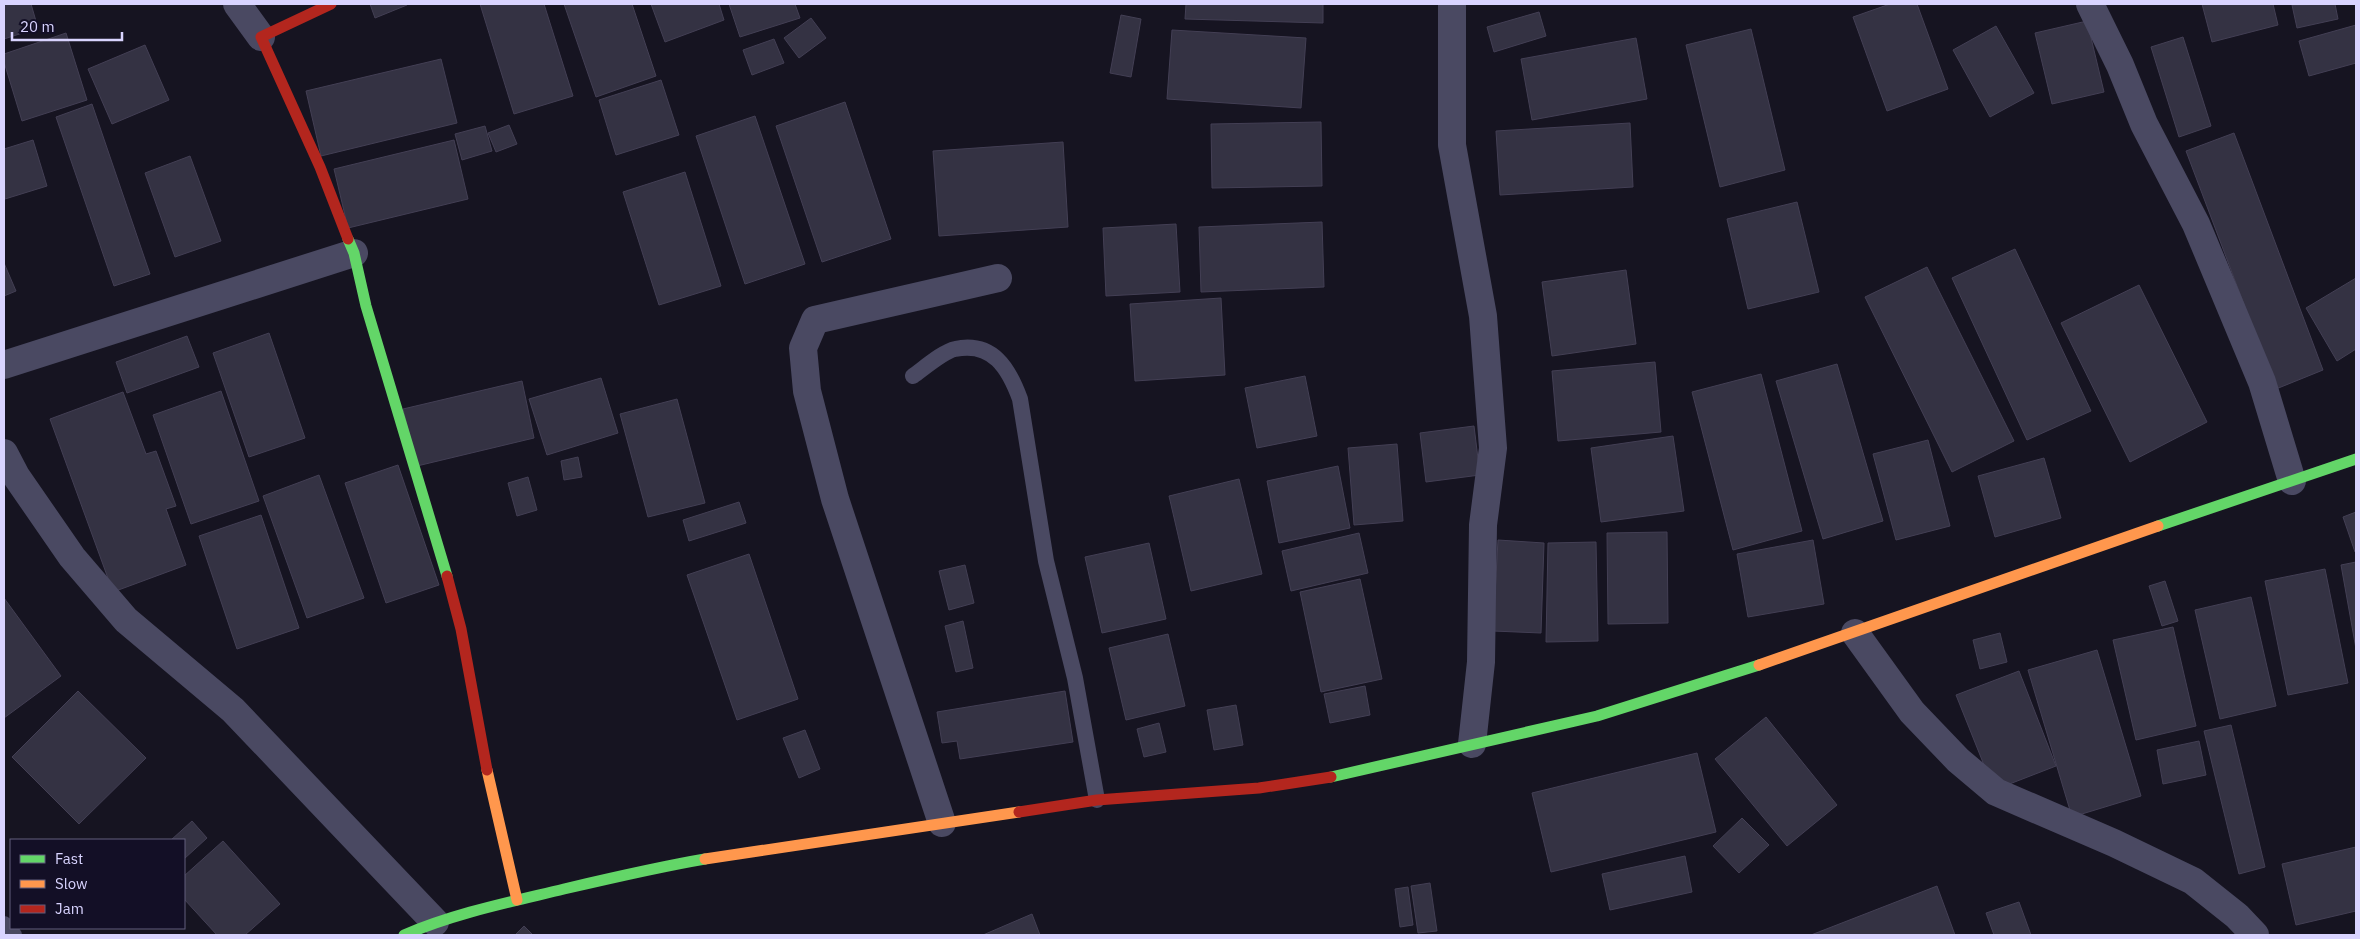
<svg xmlns="http://www.w3.org/2000/svg" width="2360" height="939" font-family="'IBM Plex Sans',sans-serif">
	<style>
		.building { fill: #343243; stroke: #433f54 }
		.lines { fill: none; stroke-linecap: round; stroke-linejoin: round }
		.lane { stroke: #4a4962; stroke-width: 16 }
		.street { stroke: #4a4962; stroke-width: 28 }
		.fast { stroke: #63d668; stroke-width: 11 }
		.slow { stroke: #ff974d; stroke-width: 11 }
		.jam { stroke: #b3261e; stroke-width: 11 }
	</style>
	<rect width="100%" height="100%" fill="#161421"/>
	<path class="building" d="M4,4H31L38,28L4,39Z
		M370,4H407V5L375,18Z
		M480,4H544L573,96L514,114Z
		M564,4H632L656,76L596,97Z
		M651,4H719L724,20L665,42Z
		M729,4H795L800,18L740,37Z
		M1186,4H1323V23L1185,19Z
		M1890,4H1917L1948,89L1887,111L1853,17Z
		M2202,4H2273L2278,25L2212,42Z
		M2335,4L2338,19L2297,28L2292,5Z
		M1539,12L1546,36L1494,52L1487,27Z
		M1121,15L1141,19L1131,77L1110,73Z
		M811,18L826,38L799,58L784,38Z
		M2087,21L2104,92L2052,104L2035,33Z
		M2356,25V63L2309,76L2299,41Z
		M1996,26L2034,93L1990,117L1953,50Z
		M1751,29L1785,170L1720,187L1686,45Z
		M1172,30L1306,38L1301,108L1167,99Z
		M66,33L87,100L22,121L4,62V54Z
		M2183,37L2211,126L2179,137L2151,47Z
		M1636,38L1647,99L1532,120L1521,59Z
		M774,39L784,63L752,75L743,50Z
		M145,45L169,100L112,124L88,69Z
		M441,59L457,123L321,156L306,91Z
		M661,80L679,135L616,155L599,100Z
		M845,102L891,239L822,262L776,126Z
		M92,104L150,274L114,286L56,117Z
		M755,116L805,264L745,284L696,136Z
		M1321,122L1322,186L1212,188L1211,124Z
		M1630,123L1633,187L1500,195L1496,131Z
		M509,125L517,144L496,152L488,133Z
		M485,126L492,151L462,160L455,134Z
		M2234,133L2323,370L2276,389L2186,151Z
		M33,140L47,186L5,199L4,149Z
		M454,140L468,199L348,228L334,169Z
		M1063,142L1068,227L939,236L933,151Z
		M190,156L221,241L175,257L145,173Z
		M685,172L721,286L659,305L623,192Z
		M1797,202L1819,292L1748,309L1727,219Z
		M1322,222L1324,287L1201,292L1199,227Z
		M1176,224L1180,292L1106,296L1103,228Z
		M2015,249L2091,411L2027,440L1952,278Z
		M4,263L16,291L4,296Z
		M1927,267L2014,441L1952,472L1865,297Z
		M1626,270L1636,344L1552,356L1542,282Z
		M2356,278V349L2337,361L2306,308Z
		M2139,285L2207,422L2130,462L2061,323Z
		M1221,298L1225,375L1135,381L1130,304Z
		M269,333L305,438L249,457L213,353Z
		M187,336L199,367L127,393L116,362Z
		M1655,362L1661,432L1558,441L1552,371Z
		M1837,364L1883,521L1823,539L1776,381Z
		M1761,374L1802,531L1733,550L1692,392Z
		M1305,376L1317,436L1257,448L1245,388Z
		M601,378L618,433L547,455L529,399Z
		M522,381L534,438L417,466L403,409Z
		M221,391L259,501L191,524L153,415Z
		M123,392L146,454L156,451L176,506L166,509L186,565L113,592L50,419Z
		M677,399L705,503L648,517L620,414Z
		M1474,426L1480,475L1426,482L1420,433Z
		M1673,436L1684,511L1601,522L1591,448Z
		M1928,440L1950,526L1896,540L1873,454Z
		M1397,444L1403,521L1354,525L1348,448Z
		M578,457L582,477L564,480L561,461Z
		M2044,458L2061,518L1995,537L1978,476Z
		M398,465L439,585L386,603L345,483Z
		M1338,466L1350,528L1279,543L1267,481Z
		M319,475L364,598L307,618L263,496Z
		M528,477L537,510L517,516L508,483Z
		M1239,479L1262,574L1191,591L1169,496Z
		M739,502L746,523L689,541L683,520Z
		M2356,512V552H2355L2343,517Z
		M261,515L299,628L237,649L199,536Z
		M1667,532L1668,623L1608,624L1607,533Z
		M1359,533L1368,573L1291,591L1282,551Z
		M1498,540L1544,543L1541,633L1493,631Z
		M1813,540L1824,604L1748,617L1737,554Z
		M1596,542L1598,641L1546,642L1548,543Z
		M1149,543L1166,619L1102,633L1085,557Z
		M749,554L798,699L737,720L687,575Z
		M2356,562V649L2341,565Z
		M965,565L974,603L949,610L939,571Z
		M2325,569L2348,683L2288,695L2265,581Z
		M1360,579L1382,679L1321,692L1300,592Z
		M2165,581L2178,621L2162,626L2149,586Z
		M2251,597L2276,706L2220,719L2195,610Z
		M4,598L61,676L4,718Z
		M963,621L973,668L956,672L945,626Z
		M2173,627L2196,726L2136,740L2113,640Z
		M2000,633L2007,662L1980,669L1973,640Z
		M1168,634L1185,706L1126,720L1109,648Z
		M2097,650L2141,796L2072,817L2028,670Z
		M2019,671L2056,766L1994,790L1956,695Z
		M1365,686L1370,715L1330,723L1324,694Z
		M78,691L146,758L79,824L12,757Z
		M1065,691L1073,742L960,759L957,741L942,743L937,712Z
		M1236,705L1243,745L1214,750L1207,710Z
		M1766,717L1837,805L1787,846L1715,759Z
		M1159,723L1166,752L1144,757L1137,729Z
		M2231,725L2265,867L2239,874L2204,731Z
		M805,730L820,769L799,778L783,738Z
		M2199,741L2206,775L2163,784L2157,750Z
		M1697,753L1716,832L1551,872L1532,793Z
		M1742,818L1769,845L1739,873L1713,846Z
		M192,821L207,838L184,859V840H171Z
		M223,841L280,904L245,935H217L184,899V876Z
		M2356,847V911L2296,925L2282,864Z
		M1685,856L1692,892L1610,910L1602,874Z
		M1430,883L1437,931L1418,933L1411,886Z
		M1937,886L1955,935H1811Z
		M1408,887L1413,925L1400,927L1395,889Z
		M2019,902L2031,935H1994L1986,913Z
		M1032,914L1040,935H983Z
		M524,926L533,935H515Z"/>
	<g class="lines">
		<path class="lane" d="M913,376C923,369 944,351 955,349C993,341 1009,369 1020,399L1046,561L1075,678L1097,800
			M4,924L14,935"/>
		<path class="street" d="M237,4L261,37
			M1452,4V145L1483,316L1493,448L1483,525L1481,662L1472,744
			M2090,4L2120,65L2144,124L2196,224L2262,382L2292,481
			M4,365L354,253
			M4,453L16,476L72,557L126,620L233,710L435,922
			M1855,633L1912,712L1958,760L1996,792L2114,843L2193,881L2237,916L2255,935
			M942,823L835,499L807,391L803,348L815,320L998,278"/>
		<path class="fast" d="M348,239L354,253L366,306L447,576
			M2158,526L2356,459
			M1331,777L1597,716L1759,665
			M404,935C455,913 510,902 564,889C611,878 658,867 705,859"/>
		<path class="slow" d="M1759,665L2158,526
			M487,770L517,900
			M705,859L1019,812"/>
		<path class="jam" d="M331,4L261,37L320,167L348,239
			M447,576L461,629L487,770
			M1019,812L1097,800L1259,788L1331,777"/>
	</g>
	<rect width="2360" height="939" fill="none" stroke="#d9d4ff" stroke-width="10"/>
	<rect x="10" y="839" width="175" height="90" fill="#130f26" stroke="#625e7d"/>
	<rect x="20" y="855" width="25" height="8" fill="#63d668" stroke="#625e7d"/>
	<text x="55" y="864" font-size="15" fill="#d9d4ff">Fast</text>
	<rect x="20" y="880" width="25" height="8" fill="#ff974d" stroke="#625e7d"/>
	<text x="55" y="889" font-size="15" fill="#d9d4ff">Slow</text>
	<rect x="20" y="905" width="25" height="8" fill="#b3261e" stroke="#625e7d"/>
	<text x="55" y="914" font-size="15" fill="#d9d4ff">Jam</text>
	<path d="M12 32v8h110v-8" fill="none" stroke="#d9d4ff" stroke-width="2.5"/>
	<text x="20" y="32" font-size="15" fill="#d9d4ff" stroke="#130f26" stroke-width="4" paint-order="stroke">20 m</text>
</svg>
